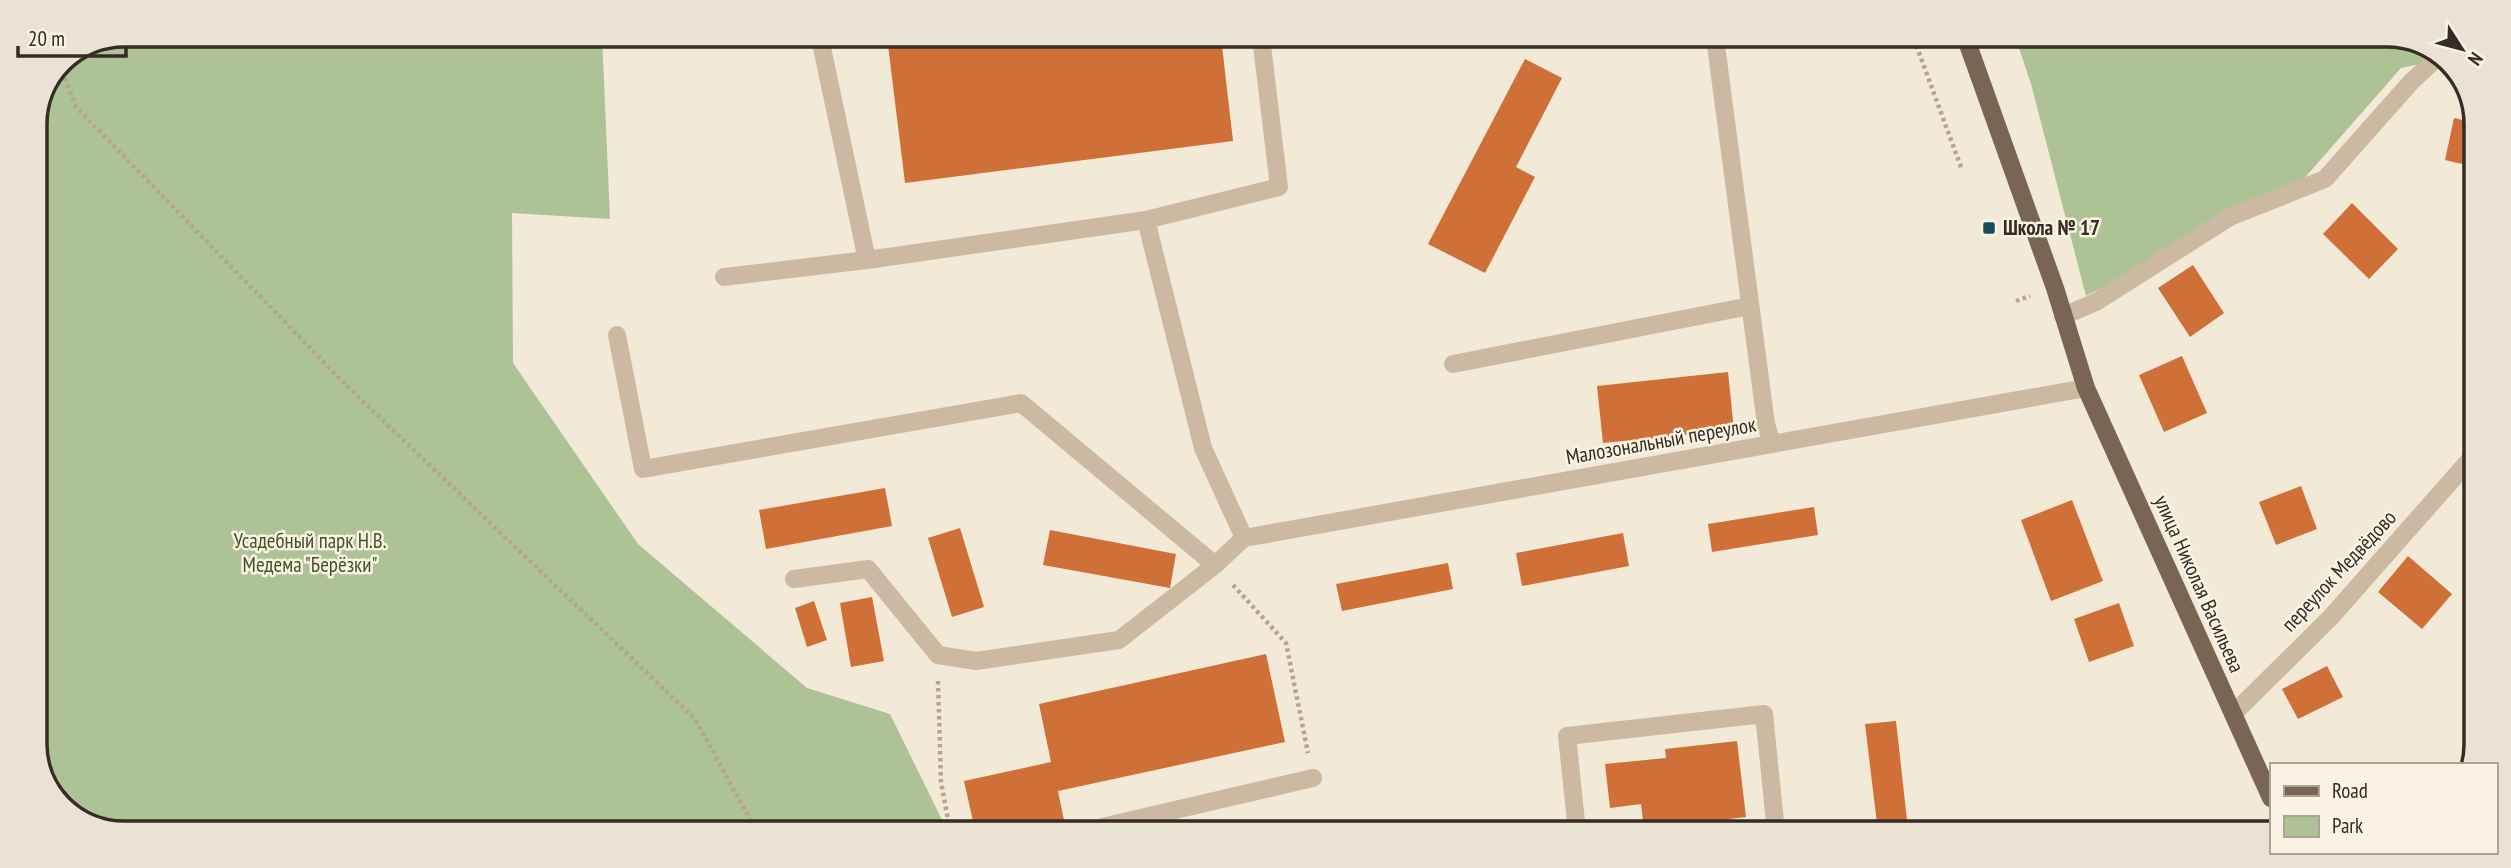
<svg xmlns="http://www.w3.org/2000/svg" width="2511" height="868" font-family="'PT Sans Narrow',sans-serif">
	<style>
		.green { fill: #adc295 }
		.building { fill: #ce7038 }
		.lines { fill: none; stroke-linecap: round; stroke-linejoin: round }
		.path { stroke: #b7a48c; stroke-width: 4.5; stroke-dasharray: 3.5 3.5; stroke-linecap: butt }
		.lane { stroke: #cbbaa1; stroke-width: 18 }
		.street { stroke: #cbbaa1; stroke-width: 18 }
		.primary { stroke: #786554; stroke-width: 18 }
		.poi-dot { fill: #184c58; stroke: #faf2e2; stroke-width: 2.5 }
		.labels { text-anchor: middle; stroke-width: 5; stroke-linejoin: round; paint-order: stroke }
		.poi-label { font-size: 21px; font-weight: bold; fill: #342c25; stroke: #faf2e2; text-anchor: start }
		.street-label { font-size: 21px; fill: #342c25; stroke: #faf2e2 }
		.park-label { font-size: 21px; fill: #3e5427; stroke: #faf2e2 }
		.rim { fill: none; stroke: #342c25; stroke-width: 3.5 }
	</style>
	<rect width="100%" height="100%" fill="#f2e9d6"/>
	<path class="green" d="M125,35L602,36L610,219L512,213L513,363L638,544L807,688L890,714L947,830L96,828L54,798L35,750V119L62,61Z
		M2016,39L2415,40L2442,59L2401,68L2294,190L2086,296L2031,84Z"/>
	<path class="building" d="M887,37H1221L1233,141L905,183Z
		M1525,59L1562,78L1516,167L1535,177L1485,273L1428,244Z
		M2454,118L2476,123L2475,167L2445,160Z
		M2352,203L2398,249L2369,279L2323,234Z
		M2193,265L2224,313L2190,337L2158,288Z
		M2474,324V350L2462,337Z
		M2182,356L2207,413L2164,432L2139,375Z
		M1728,372L1734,430L1603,443L1597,386Z
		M2301,486L2317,529L2276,545L2259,502Z
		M885,488L892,526L766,549L759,510Z
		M2072,500L2103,581L2051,601L2021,520Z
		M1814,507L1818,535L1712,552L1708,524Z
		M960,528L984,607L952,617L928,538Z
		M1050,530L1176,554L1170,588L1043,565Z
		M1623,533L1629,566L1522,586L1516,553Z
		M2408,556L2452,594L2422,629L2378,592Z
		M1448,563L1453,589L1342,611L1336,584Z
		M872,597L884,661L851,667L840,603Z
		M814,601L827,640L807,647L795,608Z
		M2119,603L2134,646L2089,662L2074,619Z
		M1266,654L1285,742L1058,791L1066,830H975L964,781L1051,762L1039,704Z
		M2327,666L2343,697L2298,719L2282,689Z
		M1896,721L1908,829L1878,832L1865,724Z
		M1737,741L1746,817L1729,819L1730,832L1644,831L1641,804L1610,808L1605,764L1666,758L1665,749Z"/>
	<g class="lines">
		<path class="path" d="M1914,39L1962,170
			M60,65L76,107L350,389L695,719L756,830
			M2016,301L2030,296
			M1233,585L1286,643L1308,753
			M938,681L941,782L950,830"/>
		<path class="lane" d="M825,36L821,43L867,260
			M1715,38L1766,424L1772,444
			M1146,220L1279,187L1261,37
			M724,277L867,260L1146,220L1203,448L1244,538L1215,565L1119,640L976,661L938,655L868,569L794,579
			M2063,316L2096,302L2230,217L2325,179L2411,82L2439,56
			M617,335L643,469L1021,403L1215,565
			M1453,364L1750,306
			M1103,830L1102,827L1313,778
			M1577,831L1567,736L1764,714L1776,832"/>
		<path class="street" d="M1244,538L2086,388
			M2233,714L2331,617L2473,456"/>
		<path class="primary" d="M1966,39L2055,288L2086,388L2271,798"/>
	</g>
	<rect class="poi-dot" x="1982" y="221" width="14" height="14" rx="3.5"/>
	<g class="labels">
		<g class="poi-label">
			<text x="2003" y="235">Школа № 17</text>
		</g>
		<g class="street-label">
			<text transform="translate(1661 441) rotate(-10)" y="7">Малозональный переулок</text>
			<text transform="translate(2339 571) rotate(-47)" y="7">переулок Медвёдово</text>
			<text transform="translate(2199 584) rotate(66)" y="7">улица Николая Васильева</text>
		</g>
		<g class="park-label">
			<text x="310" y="548">Усадебный парк Н.В.<tspan x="310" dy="24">Медема "Берёзки"</tspan></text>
		</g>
	</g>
	<path d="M0 0H2511V868H0ZM124 47H2387A77 77 0 0 1 2464 124V744A77 77 0 0 1 2387 821H124A77 77 0 0 1 47 744V124A77 77 0 0 1 124 47Z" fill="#eae2d3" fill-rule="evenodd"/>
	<path class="rim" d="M124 47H2387A77 77 0 0 1 2464 124V744A77 77 0 0 1 2387 821H124A77 77 0 0 1 47 744V124A77 77 0 0 1 124 47Z"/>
	<rect x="2270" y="763" width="228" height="91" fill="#faf2e2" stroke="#aba396" stroke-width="2"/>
	<rect x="2284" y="786" width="35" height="10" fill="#786554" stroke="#aba396" stroke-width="2"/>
	<text x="2332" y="798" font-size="21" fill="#342c25">Road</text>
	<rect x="2284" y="816" width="35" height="21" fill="#adc295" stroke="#aba396" stroke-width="2"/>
	<text x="2332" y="833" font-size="21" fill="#342c25">Park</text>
	<g transform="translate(2462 49) rotate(126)" stroke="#faf2e2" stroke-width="5" paint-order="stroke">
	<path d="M0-5L12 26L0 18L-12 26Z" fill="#342c25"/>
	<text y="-10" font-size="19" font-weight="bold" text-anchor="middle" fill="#342c25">N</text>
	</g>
	<path d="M18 46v10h108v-10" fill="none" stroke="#342c25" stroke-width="3.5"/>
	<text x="28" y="46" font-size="21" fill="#342c25" stroke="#faf2e2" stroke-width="5" paint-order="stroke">20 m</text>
</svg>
